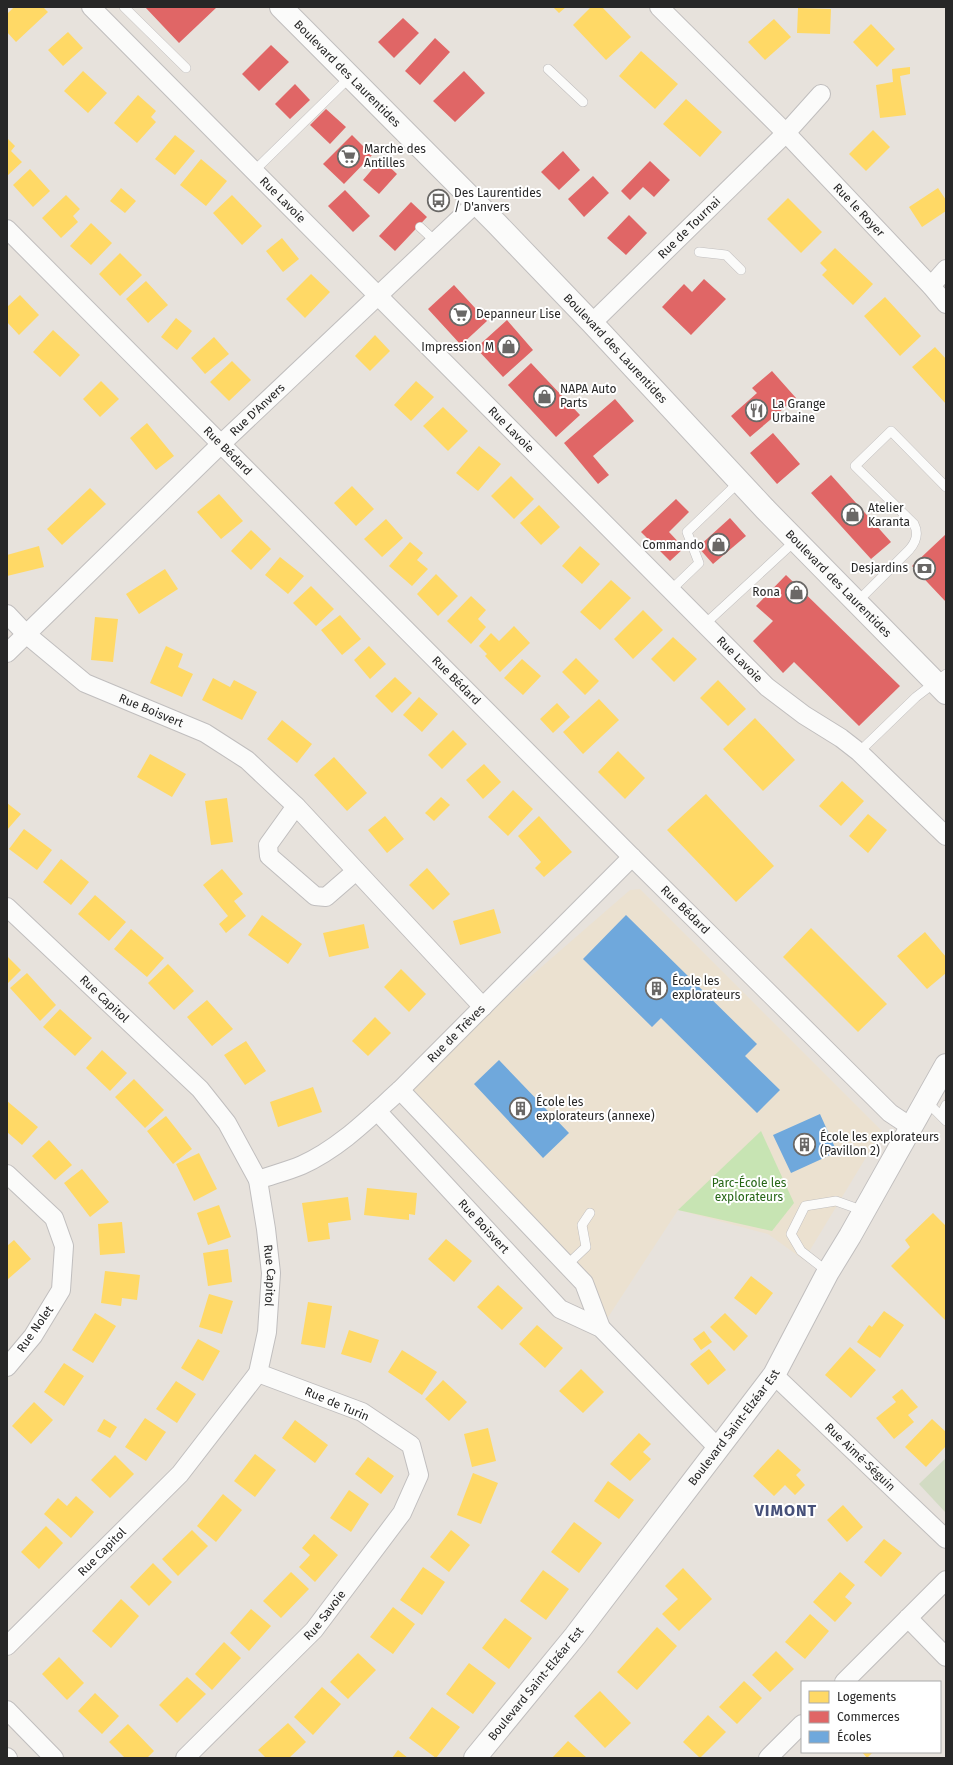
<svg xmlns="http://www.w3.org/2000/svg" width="953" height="1765" font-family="'Fira Sans',sans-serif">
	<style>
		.education { fill: #ebe1d0 }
		.green { fill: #c7e4b3 }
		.cemetery { fill: #d2dbc3 }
		.homes { fill: #ffd966 }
		.shops { fill: #e06666 }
		.schools { fill: #6fa8dc }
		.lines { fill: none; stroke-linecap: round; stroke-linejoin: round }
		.service-casing { stroke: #c0bebe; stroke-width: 10 }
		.minor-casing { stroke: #c0bebe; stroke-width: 20 }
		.tertiary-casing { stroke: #c0bebe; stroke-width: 24 }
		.secondary-casing { stroke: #c0bebe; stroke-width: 24 }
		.service { stroke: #fbfbfa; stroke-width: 9 }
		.minor { stroke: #fbfbfa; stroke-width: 18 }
		.tertiary { stroke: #fbfbfa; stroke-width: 22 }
		.secondary { stroke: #fbfbfa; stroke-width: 22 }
		.labels { text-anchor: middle; stroke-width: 4; stroke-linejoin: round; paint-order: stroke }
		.street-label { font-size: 12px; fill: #272727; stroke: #fff }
		.poi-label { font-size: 12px; fill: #272727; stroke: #fff; text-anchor: start }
		.park-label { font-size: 12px; fill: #266616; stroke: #fff }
		.district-label { font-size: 16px; font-weight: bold; letter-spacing: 1px; fill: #465079; stroke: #fff }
	</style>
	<rect width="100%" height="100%" fill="#e7e2dc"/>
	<path class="education" d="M640,889L882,1131L804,1260L768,1234L678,1210L601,1328L584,1283L400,1090L630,890Z"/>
	<path class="green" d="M761,1131L794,1203L772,1231L678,1210Z"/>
	<path class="cemetery" d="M946,1458V1513L919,1484Z"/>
	<path class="homes" d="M14,7H43L48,12L16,42L7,32V14Z
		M553,7H566L559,13Z
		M591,7H602L631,37L606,60L573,25Z
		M798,8L831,9L830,34L797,33Z
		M774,19L791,37L765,60L748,42Z
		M871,24L895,49L877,67L853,42Z
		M68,32L83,48L63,66L48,50Z
		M641,51L678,84L655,109L619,76Z
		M910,67V74L900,76L906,115L880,118L876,85L893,82L892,69Z
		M83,71L107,93L88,113L64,91Z
		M138,95L156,111L151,117L156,122L137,143L114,123Z
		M686,99L722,132L700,157L663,124Z
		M873,130L890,147L866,171L849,154Z
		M175,135L195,151L175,175L155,159Z
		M7,138L15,146L11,151L22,162L7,176Z
		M201,159L227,181L206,206L180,185Z
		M30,169L50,191L33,207L13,185Z
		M121,188L136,201L125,213L110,201Z
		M938,188L946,200V211L922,227L909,207Z
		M66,195L80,209L73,216L78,222L61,238L42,218Z
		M232,195L262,226L242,245L213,213Z
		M788,198L822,232L801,253L767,219Z
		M91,223L112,243L91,265L70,246Z
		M282,238L299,259L283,272L266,251Z
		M835,248L873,284L853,305L822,275L827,270L820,263Z
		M120,253L142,275L120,296L99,274Z
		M311,274L330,292L305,318L286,299Z
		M146,281L168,305L148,323L126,299Z
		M20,295L39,315L19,335L7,322V307Z
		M885,297L921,336L900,356L864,316Z
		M176,318L192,331L177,350L161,337Z
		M53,330L80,355L60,377L33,352Z
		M375,335L390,351L370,371L355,356Z
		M214,337L229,354L205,374L191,358Z
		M935,347L946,359V404L912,367Z
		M232,361L251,380L229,401L210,382Z
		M101,381L119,399L100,417L83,399Z
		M416,381L434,397L411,421L394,405Z
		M443,407L468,431L448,451L423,426Z
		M147,423L174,456L156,470L130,438Z
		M479,446L501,464L478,491L456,473Z
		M511,476L534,499L514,519L491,496Z
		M352,486L374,509L356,526L334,503Z
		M90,488L106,504L62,545L47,529Z
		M219,494L243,521L221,539L197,512Z
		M539,505L560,527L541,545L520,523Z
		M386,519L403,538L382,557L364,539Z
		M251,530L271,549L251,570L231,551Z
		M410,542L423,553L417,560L428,569L412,586L389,566Z
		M39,546L44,567L7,576V555Z
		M580,546L600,564L582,584L562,566Z
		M280,557L304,576L288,594L265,575Z
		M165,569L178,589L139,614L126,594Z
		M436,574L458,596L438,616L417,594Z
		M611,580L631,598L600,630L580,612Z
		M311,586L334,609L316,626L293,603Z
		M471,596L486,610L478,619L486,627L471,644L447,621Z
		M643,610L663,630L633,659L614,639Z
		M340,615L361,639L342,655L321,630Z
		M95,617L118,619L113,662L91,660Z
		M514,626L530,643L500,672L485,656L487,654L479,646L491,633L499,641Z
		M673,637L697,659L674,682L651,659Z
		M166,646L183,654L178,667L193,674L182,697L150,683Z
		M369,646L386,664L370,679L354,660Z
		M576,658L599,681L585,695L562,672Z
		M522,659L541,676L523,695L504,678Z
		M395,677L412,693L392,713L375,696Z
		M213,678L230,687L234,680L257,692L242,720L202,700Z
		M718,680L746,709L728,726L700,698Z
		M419,697L438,714L422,732L403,715Z
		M599,699L619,720L583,754L563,732Z
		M557,703L570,717L553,733L540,719Z
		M755,718L795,760L763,791L723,749Z
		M282,720L312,744L297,763L267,739Z
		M453,730L467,744L442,769L428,755Z
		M618,751L645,778L625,799L598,772Z
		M150,754L186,774L172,797L137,777Z
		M334,757L367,793L347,811L314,775Z
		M484,764L501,782L483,799L466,780Z
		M842,781L864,801L841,826L819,806Z
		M513,790L533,809L508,836L488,817Z
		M706,794L774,866L736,902L667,830Z
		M441,797L450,805L434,821L425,813Z
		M227,798L233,842L211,845L205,801Z
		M7,803L21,814L7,830Z
		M868,814L887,830L868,853L849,836Z
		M385,816L404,839L387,853L368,830Z
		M539,816L572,852L544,877L535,868L541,862L518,836Z
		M24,829L52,850L37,870L9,849Z
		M61,859L89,882L71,905L43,882Z
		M427,868L450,894L433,910L409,885Z
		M222,869L243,894L234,901L246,916L226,933L219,924L228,916L203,885Z
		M95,895L126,922L109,941L78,914Z
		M494,909L501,933L460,945L453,921Z
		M262,915L302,944L288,964L248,935Z
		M364,924L369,948L329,957L323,933Z
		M811,928L887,1004L858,1032L783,957Z
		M131,929L164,958L147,977L114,949Z
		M925,932L946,957V973L927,989L897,956Z
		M7,956L21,970L7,984Z
		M168,964L194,991L174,1010L148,983Z
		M401,969L426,994L409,1012L384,987Z
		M27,973L56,1005L40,1021L10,988Z
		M207,1000L233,1029L212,1046L187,1017Z
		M60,1009L92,1038L75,1056L43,1027Z
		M375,1017L391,1033L368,1056L352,1041Z
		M246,1041L266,1071L245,1085L224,1055Z
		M102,1050L127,1073L110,1091L86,1068Z
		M134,1079L164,1110L145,1128L115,1097Z
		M313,1087L322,1112L278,1127L270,1102Z
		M7,1101L38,1127L22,1145L7,1132Z
		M166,1116L192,1149L173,1164L147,1131Z
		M49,1140L72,1165L55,1180L32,1156Z
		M199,1153L217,1189L194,1201L176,1164Z
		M82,1169L109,1202L90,1217L64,1183Z
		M367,1188L417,1193L415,1215L409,1214V1220L364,1215Z
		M348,1197L351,1220L328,1223L330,1239L308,1242L302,1203Z
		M219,1205L231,1237L208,1245L197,1213Z
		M933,1213L946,1226V1321L891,1266L910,1247L905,1240Z
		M122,1222L125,1253L100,1255L98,1224Z
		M446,1239L472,1261L454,1282L428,1259Z
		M14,1240L31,1259L7,1280V1246Z
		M228,1249L232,1282L208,1286L203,1253Z
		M105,1271L140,1275L137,1300L122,1298L121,1306L101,1303Z
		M751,1276L773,1293L756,1315L734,1298Z
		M498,1285L523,1308L502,1330L477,1307Z
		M209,1294L233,1301L222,1334L199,1327Z
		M308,1302L332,1306L325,1348L301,1344Z
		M884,1311L904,1325L880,1358L857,1342L869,1325L872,1327Z
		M95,1313L116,1326L93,1363L72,1350Z
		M725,1313L748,1336L734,1351L710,1327Z
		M537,1325L563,1348L545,1368L519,1344Z
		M349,1330L379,1340L371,1363L341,1354Z
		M704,1331L712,1342L701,1350L693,1339Z
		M198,1339L220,1351L203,1381L181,1368Z
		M850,1347L876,1370L851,1398L825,1375Z
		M709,1349L726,1370L708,1385L690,1364Z
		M402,1350L437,1372L422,1395L388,1372Z
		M64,1363L84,1376L64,1406L44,1392Z
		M581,1369L604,1392L583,1413L559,1391Z
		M443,1380L467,1402L449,1421L425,1399Z
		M176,1381L196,1394L177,1423L156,1409Z
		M902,1389L918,1407L908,1415L914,1422L894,1439L876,1418L896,1402L892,1397Z
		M34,1402L53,1420L31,1444L12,1426Z
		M145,1418L166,1432L146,1461L125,1447Z
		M104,1419L117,1427L110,1438L97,1431Z
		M932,1419L946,1432V1446L926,1467L905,1447Z
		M295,1420L328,1445L315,1463L282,1438Z
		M488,1428L496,1461L472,1467L464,1434Z
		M639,1433L651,1444L643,1452L651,1459L630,1481L610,1464Z
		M778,1449L801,1470L796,1475L805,1485L795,1495L785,1485L774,1496L753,1476Z
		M255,1454L276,1470L255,1497L234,1481Z
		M115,1455L134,1474L110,1498L91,1480Z
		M368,1457L394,1476L381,1494L355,1474Z
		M473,1473L498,1483L481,1524L457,1515Z
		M608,1481L634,1500L619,1519L594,1501Z
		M349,1490L369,1504L351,1532L330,1518Z
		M223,1494L242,1510L216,1542L197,1526Z
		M76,1496L94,1512L71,1538L44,1514L58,1498L67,1506Z
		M843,1505L863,1527L847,1542L827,1520Z
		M574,1522L602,1543L579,1573L551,1552Z
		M46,1526L63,1543L39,1569L21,1552Z
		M192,1530L208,1546L178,1576L162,1559Z
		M451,1530L470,1545L449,1572L430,1557Z
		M314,1534L338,1555L315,1582L299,1567L310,1555L302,1548Z
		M884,1539L902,1553L881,1577L864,1562Z
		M153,1563L172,1582L149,1606L130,1587Z
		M423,1567L445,1582L422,1615L400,1600Z
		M683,1568L712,1599L679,1631L662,1614L678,1599L665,1586Z
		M543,1570L569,1589L546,1620L520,1601Z
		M291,1572L309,1589L281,1618L263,1601Z
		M840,1572L855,1585L845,1597L852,1603L835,1622L813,1602Z
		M121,1599L139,1616L111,1648L92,1631Z
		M393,1607L415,1624L393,1654L370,1637Z
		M251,1609L271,1626L249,1651L230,1633Z
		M810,1614L829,1631L805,1659L785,1642Z
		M505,1618L532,1638L509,1669L482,1648Z
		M657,1627L677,1646L637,1690L617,1672Z
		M224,1642L241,1658L212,1690L195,1674Z
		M776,1651L794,1669L770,1692L752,1675Z
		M358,1653L376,1670L348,1699L330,1682Z
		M59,1657L84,1683L67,1700L42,1674Z
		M469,1663L496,1683L473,1714L446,1694Z
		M187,1677L206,1694L177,1723L159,1705Z
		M744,1681L762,1698L737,1724L719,1707Z
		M322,1687L341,1704L313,1735L294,1717Z
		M600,1691L631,1723L605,1748L574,1716Z
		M95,1693L119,1716L102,1734L78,1711Z
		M432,1707L460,1727L436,1758L409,1738Z
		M708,1715L726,1732L700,1758L683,1742Z
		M288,1723L306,1742L289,1758H266L258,1750Z
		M128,1724L154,1751L147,1758H125L109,1742Z
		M568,1741L587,1758H552Z
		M398,1750L408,1758H392Z
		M862,1752H873L867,1758Z"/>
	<path class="shops" d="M145,7H217L179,43Z
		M403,18L419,33L394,58L378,42Z
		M435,38L450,52L420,85L405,71Z
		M271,45L289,62L259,91L242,74Z
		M464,71L485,93L455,122L433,101Z
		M295,84L310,100L290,119L275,104Z
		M326,109L346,127L330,144L310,125Z
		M352,135L372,155L344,184L323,164Z
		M563,151L580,170L559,190L541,172Z
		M381,159L397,174L379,194L363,180Z
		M650,161L670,180L654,197L643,187L630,200L621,191Z
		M593,176L609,193L584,217L568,199Z
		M345,190L370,216L353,232L328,206Z
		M411,202L427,217L395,251L379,236Z
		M629,215L647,233L626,255L607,238Z
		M704,279L726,299L691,335L662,307L684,284L692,292Z
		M454,285L487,321L461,345L428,309Z
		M507,320L533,350L503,377L476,348Z
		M531,363L580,415L556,437L508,385Z
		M772,371L796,398L750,437L731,416L757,393L752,388Z
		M615,399L634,421L593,456L609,475L598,484L564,443Z
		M773,433L800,464L777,484L750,453Z
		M831,475L891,542L871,559L811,493Z
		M676,499L689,512L669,532L684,548L670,561L641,532Z
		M730,518L746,536L713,564L698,547Z
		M946,534V602L912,566Z
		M786,575L900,686L859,726L794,662L783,673L753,641L773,621L756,606Z"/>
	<path class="schools" d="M626,915L757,1044L745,1056L780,1090L757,1113L661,1018L652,1027L583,959Z
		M499,1060L569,1133L543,1158L474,1084Z
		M820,1114L837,1152L791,1173L773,1135Z"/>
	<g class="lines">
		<defs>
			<path id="service" d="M124,7L186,68
				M548,69L583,102
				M255,170L350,77
				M420,227L435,241
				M699,252L726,255L741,270
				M671,590L699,563L687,532L740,481
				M857,602L909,550C916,542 919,534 914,524L855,466L891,431L946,487
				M705,624L796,540
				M859,752L916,697L946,674
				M926,1101L946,1121
				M941,1115L946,1105
				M567,1265L586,1247L582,1225L590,1213
				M828,1272L801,1251L791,1234L805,1206L836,1201L864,1211"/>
			<g id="minor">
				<path id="s1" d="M91,7L767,687L804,715L841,738L859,752L946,836"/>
				<path id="s2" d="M659,7L786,133L931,286L946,304"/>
				<path id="s3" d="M7,229L632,857L890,1113L911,1127"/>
				<path d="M931,286L946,269"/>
				<path id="s4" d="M592,323L786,133L821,94"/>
				<path id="s5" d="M7,614L26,634L85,683L205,733L247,760L296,806L483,1007"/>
				<path id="s6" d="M7,653L221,444L476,203"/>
				<path d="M296,806L268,845L269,856L315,896L326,897L356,871"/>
				<path id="s7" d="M7,907L200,1089L227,1123L258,1180L266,1229L271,1273L267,1332L258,1373L180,1474L7,1646"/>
				<path d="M400,1090L584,1283L601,1328"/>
				<path id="s8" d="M377,1111L560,1309L601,1328L718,1448"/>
				<path d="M7,1174L54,1218L64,1246L61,1290L33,1336L7,1367"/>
				<path id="s9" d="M258,1180C272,1175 288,1171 302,1165C340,1148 370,1117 400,1090L632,857"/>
				<path id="s10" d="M774,1375L946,1539"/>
				<path d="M908,1618L946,1657"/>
				<path d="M844,1682L946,1580"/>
				<path d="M7,1710L54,1758"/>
				<path d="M7,1757L8,1758"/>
				<path id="s11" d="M185,1758L314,1630L402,1513L419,1475L411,1445L362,1412L258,1373"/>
				<path d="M768,1758L802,1724"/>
			</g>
			<g id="tertiary">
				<path id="s12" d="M475,1758L575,1636L774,1375L828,1272L850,1236L946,1065"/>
			</g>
			<g id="secondary">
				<path id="s13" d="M281,7L497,224L592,323L765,509L946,693"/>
			</g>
		</defs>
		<use href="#service" class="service-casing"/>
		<use href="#minor" class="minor-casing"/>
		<use href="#tertiary" class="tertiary-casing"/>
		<use href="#secondary" class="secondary-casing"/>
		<use href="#service" class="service"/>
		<use href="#minor" class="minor"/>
		<use href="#tertiary" class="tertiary"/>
		<use href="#secondary" class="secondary"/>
	</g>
	<defs>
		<symbol id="supermarket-ring" viewBox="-11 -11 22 22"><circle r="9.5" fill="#fff" stroke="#6a6866" stroke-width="1.5"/><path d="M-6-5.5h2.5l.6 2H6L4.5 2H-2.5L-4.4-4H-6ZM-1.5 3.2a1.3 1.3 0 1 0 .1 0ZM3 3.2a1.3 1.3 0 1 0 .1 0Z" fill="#6a6866"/></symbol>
		<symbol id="bus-ring" viewBox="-11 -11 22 22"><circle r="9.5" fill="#fff" stroke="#6a6866" stroke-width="1.5"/><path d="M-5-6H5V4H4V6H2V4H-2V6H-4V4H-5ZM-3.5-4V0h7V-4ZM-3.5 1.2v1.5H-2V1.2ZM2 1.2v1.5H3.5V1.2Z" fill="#6a6866"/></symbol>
		<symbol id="shop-ring" viewBox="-11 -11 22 22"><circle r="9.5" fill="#fff" stroke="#6a6866" stroke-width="1.5"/><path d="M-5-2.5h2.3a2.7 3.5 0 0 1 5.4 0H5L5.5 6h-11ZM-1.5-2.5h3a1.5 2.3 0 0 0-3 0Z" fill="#6a6866"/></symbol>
		<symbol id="restaurant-ring" viewBox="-11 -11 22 22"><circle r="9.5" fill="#fff" stroke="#6a6866" stroke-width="1.5"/><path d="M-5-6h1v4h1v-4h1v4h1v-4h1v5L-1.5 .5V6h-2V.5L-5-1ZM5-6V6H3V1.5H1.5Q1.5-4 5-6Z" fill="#6a6866"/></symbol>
		<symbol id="bank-ring" viewBox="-11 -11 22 22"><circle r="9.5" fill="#fff" stroke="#6a6866" stroke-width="1.5"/><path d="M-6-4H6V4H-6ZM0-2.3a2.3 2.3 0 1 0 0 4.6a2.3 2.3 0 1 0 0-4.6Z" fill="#6a6866"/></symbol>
		<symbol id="building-ring" viewBox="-11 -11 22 22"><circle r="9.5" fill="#fff" stroke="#6a6866" stroke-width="1.5"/><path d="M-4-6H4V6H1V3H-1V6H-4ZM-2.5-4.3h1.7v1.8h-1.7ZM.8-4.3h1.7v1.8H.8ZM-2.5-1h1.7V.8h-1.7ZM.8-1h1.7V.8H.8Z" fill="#6a6866"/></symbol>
	</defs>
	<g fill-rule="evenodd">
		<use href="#supermarket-ring" x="336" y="144" width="25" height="25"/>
		<use href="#bus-ring" x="426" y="188" width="25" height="25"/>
		<use href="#supermarket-ring" x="448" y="302" width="25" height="25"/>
		<use href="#shop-ring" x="496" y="334" width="25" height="25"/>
		<use href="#shop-ring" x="532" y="384" width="25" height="25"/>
		<use href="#restaurant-ring" x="744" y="398" width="25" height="25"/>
		<use href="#shop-ring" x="840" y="502" width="25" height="25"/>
		<use href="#shop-ring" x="706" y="532" width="25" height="25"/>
		<use href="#bank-ring" x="912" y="556" width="25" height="25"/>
		<use href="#shop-ring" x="784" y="580" width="25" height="25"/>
		<use href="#building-ring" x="644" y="976" width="25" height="25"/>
		<use href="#building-ring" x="508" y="1096" width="25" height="25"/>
		<use href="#building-ring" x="792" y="1132" width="25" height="25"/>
	</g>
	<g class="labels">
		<g class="street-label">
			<text dy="4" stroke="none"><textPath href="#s13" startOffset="94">Boulevard des Laurentides</textPath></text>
			<text dy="4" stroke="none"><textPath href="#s1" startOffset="272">Rue Lavoie</textPath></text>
			<text dy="4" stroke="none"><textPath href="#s2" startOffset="285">Rue le Royer</textPath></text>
			<text dy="4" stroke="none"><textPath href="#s4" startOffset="136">Rue de Tournai</textPath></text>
			<text dy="4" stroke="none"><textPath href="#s13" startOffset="478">Boulevard des Laurentides</textPath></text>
			<text dy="4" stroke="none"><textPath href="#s6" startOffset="349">Rue D'Anvers</textPath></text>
			<text dy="4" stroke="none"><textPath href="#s1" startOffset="596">Rue Lavoie</textPath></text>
			<text dy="4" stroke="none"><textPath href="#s3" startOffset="313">Rue Bédard</textPath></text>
			<text dy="4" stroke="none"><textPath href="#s13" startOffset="802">Boulevard des Laurentides</textPath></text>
			<text dy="4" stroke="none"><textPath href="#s1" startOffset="920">Rue Lavoie</textPath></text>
			<text dy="4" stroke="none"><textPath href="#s3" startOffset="637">Rue Bédard</textPath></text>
			<text dy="4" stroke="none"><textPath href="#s5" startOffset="176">Rue Boisvert</textPath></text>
			<text dy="4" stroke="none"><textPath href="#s3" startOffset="961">Rue Bédard</textPath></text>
			<text dy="4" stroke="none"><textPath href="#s7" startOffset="134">Rue Capitol</textPath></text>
			<text dy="4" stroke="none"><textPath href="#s9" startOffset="250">Rue de Trèves</textPath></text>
			<text dy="4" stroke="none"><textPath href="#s8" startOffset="157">Rue Boisvert</textPath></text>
			<text dy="4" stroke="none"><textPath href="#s7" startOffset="470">Rue Capitol</textPath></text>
			<text transform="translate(35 1329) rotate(-55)" y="4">Rue Nolet</text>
			<text transform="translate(337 1404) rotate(23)" y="4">Rue de Turin</text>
			<text dy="4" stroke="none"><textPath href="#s12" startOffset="420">Boulevard Saint-Elzéar Est</textPath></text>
			<text dy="4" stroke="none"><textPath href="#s10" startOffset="119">Rue Aimé-Séguin</textPath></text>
			<text transform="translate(102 1552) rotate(-45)" y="4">Rue Capitol</text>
			<text dy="4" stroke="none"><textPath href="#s11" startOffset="200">Rue Savoie</textPath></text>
			<text dy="4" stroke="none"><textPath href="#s12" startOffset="96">Boulevard Saint-Elzéar Est</textPath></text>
		</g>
		<g class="poi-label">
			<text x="364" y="153">Marche des<tspan x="364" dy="14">Antilles</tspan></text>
			<text x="454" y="197">Des Laurentides<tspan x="454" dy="14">/ D'anvers</tspan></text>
			<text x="476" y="318">Depanneur Lise</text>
			<text x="494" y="351" text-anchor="end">Impression M</text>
			<text x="560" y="393">NAPA Auto<tspan x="560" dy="14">Parts</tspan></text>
			<text x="772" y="408">La Grange<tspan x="772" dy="14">Urbaine</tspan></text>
			<text x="868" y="512">Atelier<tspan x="868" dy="14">Karanta</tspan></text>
			<text x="704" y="549" text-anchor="end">Commando</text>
			<text x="908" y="572" text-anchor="end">Desjardins</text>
			<text x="780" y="596" text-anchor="end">Rona</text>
			<text x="672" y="985">École les<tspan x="672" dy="14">explorateurs</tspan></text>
			<text x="536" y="1106">École les<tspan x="536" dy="14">explorateurs (annexe)</tspan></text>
			<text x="820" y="1141">École les explorateurs<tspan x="820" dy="14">(Pavillon 2)</tspan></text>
		</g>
		<g class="park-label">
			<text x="749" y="1187">Parc-École les<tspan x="749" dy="14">explorateurs</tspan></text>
		</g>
		<g class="district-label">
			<text x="786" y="1516">VIMONT</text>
		</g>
	</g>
	<rect width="953" height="1765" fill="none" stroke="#272727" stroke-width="16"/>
	<rect x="801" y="1681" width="140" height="72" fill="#ffffff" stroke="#a9a9a9"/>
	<rect x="809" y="1691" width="20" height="12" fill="#ffd966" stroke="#a9a9a9"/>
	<text x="837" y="1701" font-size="12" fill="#272727">Logements</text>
	<rect x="809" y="1711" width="20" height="12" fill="#e06666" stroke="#a9a9a9"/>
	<text x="837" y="1721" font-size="12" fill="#272727">Commerces</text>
	<rect x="809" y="1731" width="20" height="12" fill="#6fa8dc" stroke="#a9a9a9"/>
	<text x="837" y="1741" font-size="12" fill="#272727">Écoles</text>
</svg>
